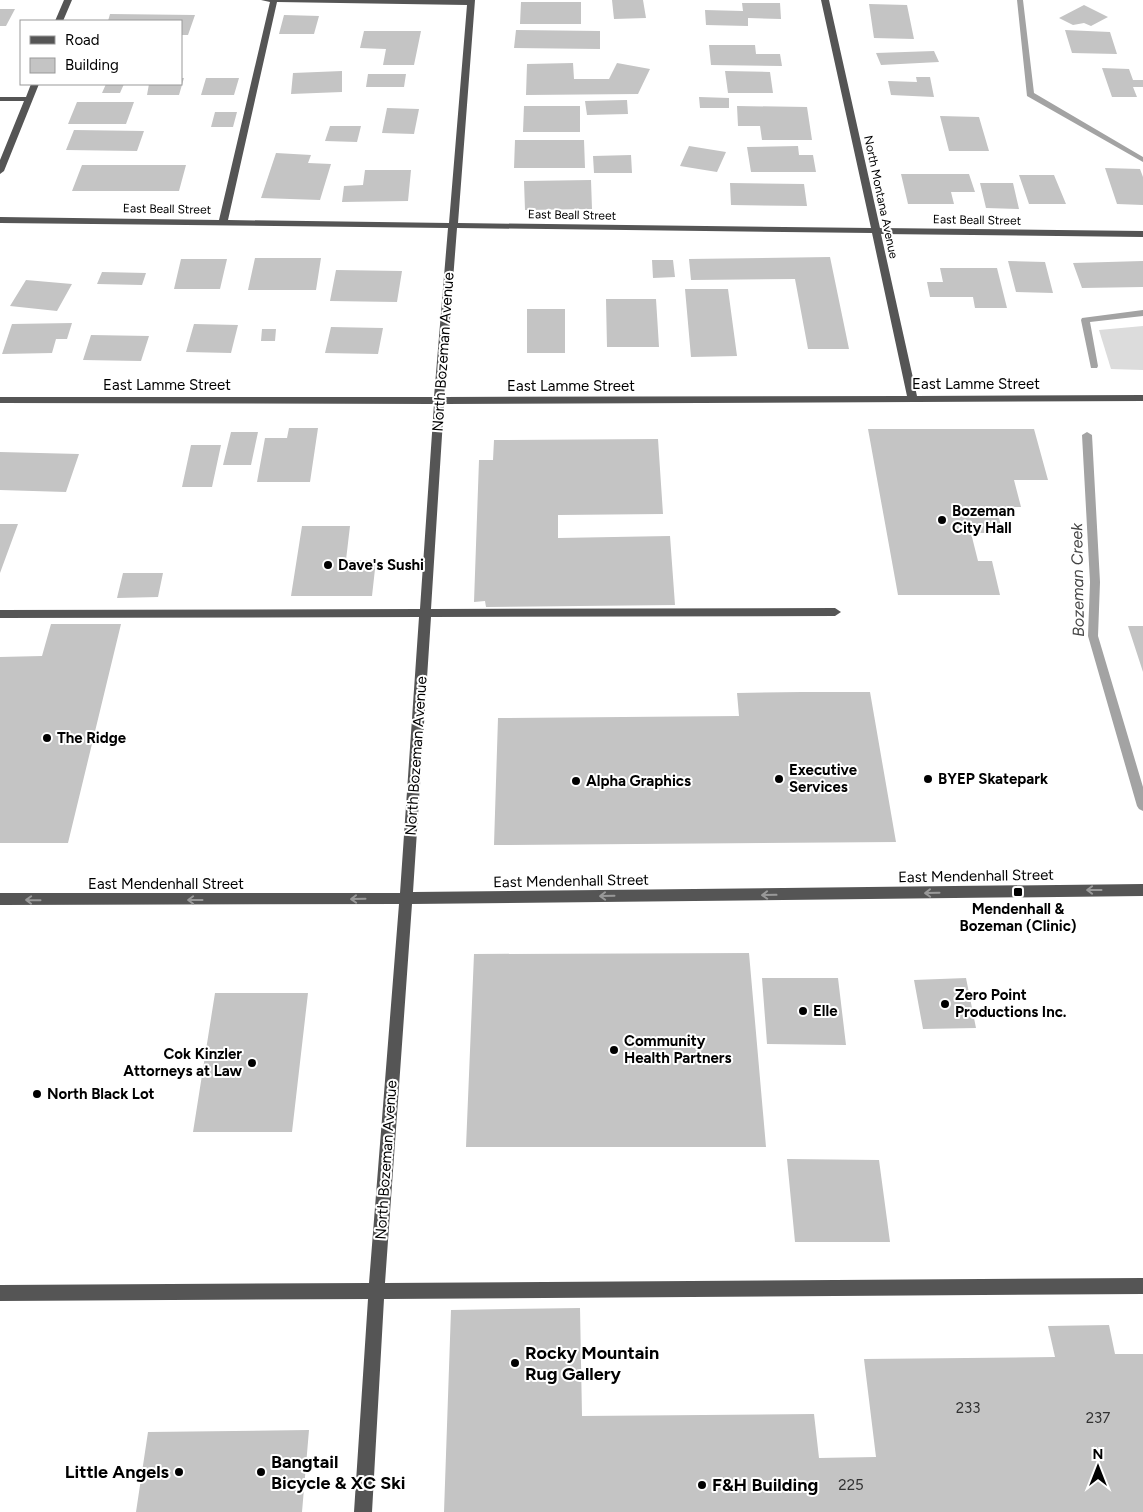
<svg xmlns="http://www.w3.org/2000/svg" width="1143" height="1512" font-family="Figtree,sans-serif">
	<style>
		.green { fill: #dcdcdc }
		.lines { fill: none; stroke-linecap: round; stroke-linejoin: round }
		.stream { fill: #a3a3a3; fill-rule: evenodd }
		.building { fill: #c4c4c4 }
		.minor { fill: #555; fill-rule: evenodd }
		.oneway { stroke: #999 }
		.poi-dot { fill: #000; stroke: #fff; stroke-width: 2 }
		.labels { text-anchor: middle; stroke-width: 4; stroke-linejoin: round; paint-order: stroke }
		.far-street-label { font-size: 12px; fill: #000; stroke: #fff }
		.street-label { font-size: 15px; fill: #000; stroke: #fff }
		.poi-label { font-size: 15px; font-weight: bold; fill: #000; stroke: #fff; text-anchor: start }
		.near-number-label { font-size: 15px; fill: #313131 }
		.water-label { font-size: 16px; font-style: italic; fill: #444; stroke: #fff }
		.near-poi-label { font-size: 18px; font-weight: bold; fill: #000; stroke: #fff; text-anchor: start }
	</style>
	<rect width="100%" height="100%" fill="#fff"/>
	<path class="green" d="M1143,326V370L1111,369L1099,330Z"/>
	<g class="lines">
		<path class="stream" d="M1017,0H1023L1034,93L1143,157V162L1027,96Z
			M1143,310V316L1090,322L1098,366L1097,368H1091L1081,320L1082,318Z
			M1087,432L1092,435L1100,582L1098,636L1143,787V811L1139,809L1137,806L1088,636L1090,582L1082,435Z"/>
	</g>
	<path class="building" d="M612,0H643L646,18L614,19Z
		M521,2H581V24H520Z
		M742,3H780L781,19L748,18V26L706,25L705,10L743,11Z
		M869,4L907,5L914,39L874,38Z
		M1084,5L1108,17L1091,26L1084,23L1073,25L1059,18Z
		M0,9H15L6,26H0Z
		M110,14L195,15L188,35H181V21H108Z
		M284,15L319,16L314,34H279Z
		M516,30L600,31V49L514,48Z
		M1065,30L1110,32L1117,54L1072,53Z
		M364,31H421L414,65H383L386,49L360,48Z
		M709,45H755L756,54H780L782,66L711,65Z
		M934,51L939,62L881,65L876,53Z
		M573,63L574,79H609L617,63L650,69L638,94L526,95L527,64Z
		M1102,68L1129,69L1133,80H1143V87H1133L1137,97H1112Z
		M342,71V92L291,94L293,73Z
		M725,71L770,72L773,93H728Z
		M368,74H406L404,87H366Z
		M916,77H930L934,97L891,95L888,81L917,82Z
		M181,78H184L179,95H147L149,84H181Z
		M206,78H239L234,95H201Z
		M106,84H124L120,93H102Z
		M699,97L729,98V108H700Z
		M627,100L628,114L587,115L585,101Z
		M77,102H134L126,124H68Z
		M524,106H580V132H523Z
		M737,106L807,107L812,140H762L760,126H738Z
		M387,108L419,109L414,134L382,133Z
		M215,112H237L233,127H211Z
		M940,116L979,117L989,151H949Z
		M330,126H361L357,142L325,141Z
		M74,130L144,131L137,151L66,150Z
		M515,140H584L585,168H514Z
		M689,146L726,152L717,172L680,166Z
		M798,146L799,155H813L816,172H751L747,147Z
		M276,153L311,155L308,163L331,164L320,200L261,198Z
		M631,155L632,173H594L593,156Z
		M82,165H186L179,191H72Z
		M1105,168L1140,169L1143,177V205L1117,204Z
		M365,170H411L408,201L342,202L344,186L363,185Z
		M901,174H969L975,192H951L954,204H908Z
		M1019,175H1054L1066,204H1029Z
		M591,180L592,209L525,210L524,181Z
		M730,183L804,184L807,206L731,205Z
		M980,183H1013L1019,209L986,208Z
		M830,257L849,349H808L795,279L691,280L689,259Z
		M255,258H321L316,290H248Z
		M181,259H227L220,289H174Z
		M652,260H673L675,277L653,278Z
		M1008,261L1045,262L1053,293L1016,292Z
		M1143,261V287L1082,288L1073,263Z
		M940,268H997L1007,308H975L973,297H930L927,282H943Z
		M336,270L402,271L397,302L330,301Z
		M102,272L146,273L142,285L97,284Z
		M26,280L72,284L57,311L10,306Z
		M685,289H728L737,356L691,357Z
		M606,299H656L659,347H607Z
		M527,309H565V353H527Z
		M72,323L67,339H56L52,353L2,354L12,324Z
		M194,324L238,325L231,353L186,352Z
		M331,327L383,328L378,354L325,353Z
		M262,329H276L275,341H261Z
		M91,335L149,336L141,361L83,360Z
		M289,428H318L310,482H257L265,438H287Z
		M868,429H1034L1048,480H1014L1021,507H996L1003,533H971L978,561H992L1000,595H898Z
		M231,432H258L251,465H223Z
		M658,439L663,514L558,515V538L670,536L675,605L486,607L485,601L474,602L479,460H493L494,440Z
		M191,445H221L212,487H182Z
		M0,452L79,454L66,492L0,490Z
		M0,524H18L0,573Z
		M302,526H350L346,560H376L372,596H291Z
		M123,573H163L158,597L117,598Z
		M51,624H121L68,843H0V657L42,656Z
		M1128,626H1143V672Z
		M802,692H870L896,842L494,845L498,718L739,716L737,693Z
		M749,953L766,1147H466L474,954Z
		M762,978H838L846,1045L767,1044Z
		M966,978L976,1028L923,1029L914,980Z
		M215,993H308L292,1132H193Z
		M787,1159L879,1160L890,1242H795Z
		M580,1308L582,1416L814,1414L819,1458L876,1457L864,1359L1055,1357L1048,1326L1109,1325L1115,1354H1143V1512H444L451,1310Z
		M309,1430L302,1512H136L148,1432Z"/>
	<g class="lines">
		<path class="minor" d="M64,0H72L63,21H55Z
			M261,0H475L458,223L871,228L821,0H829L880,228L1143,231V237L881,234L917,396L1143,395V401L444,404L431,609L835,608L841,612L835,616L431,617L413,892L1143,884V896L412,904L385,1283L1143,1278V1294L384,1299L372,1512H354L368,1299L0,1301V1285L369,1283L399,904L0,905V893H400L419,617L0,618V610L420,609L434,404L0,403V397H434L448,228L0,223V217L219,220L270,2ZM277,2L467,5L449,223L228,220ZM457,228L872,233L907,396L444,397Z
			M31,84H39L4,171L0,174V160L24,101H0V97H26Z"/>
	</g>
	<defs><path id="oneway-shaft" d="M-6 0H5M1.5-3L5.5 0L1.5 3" fill="none" stroke-width="1.6" stroke-linecap="round" stroke-linejoin="round" transform="scale(1.25)"/></defs>
	<g class="oneway">
		<use href="#oneway-shaft" transform="translate(1094 890) rotate(180)"/>
		<use href="#oneway-shaft" transform="translate(932 893) rotate(179)"/>
		<use href="#oneway-shaft" transform="translate(769 895) rotate(179)"/>
		<use href="#oneway-shaft" transform="translate(607 896) rotate(179)"/>
		<use href="#oneway-shaft" transform="translate(358 899) rotate(179)"/>
		<use href="#oneway-shaft" transform="translate(33 900) rotate(-179)"/>
		<use href="#oneway-shaft" transform="translate(195 900) rotate(180)"/>
	</g>
	<g class="poi-dot">
		<circle cx="942" cy="520" r="5"/>
		<circle cx="328" cy="565" r="5"/>
		<circle cx="47" cy="738" r="5"/>
		<circle cx="779" cy="779" r="5"/>
		<circle cx="928" cy="779" r="5"/>
		<circle cx="576" cy="781" r="5"/>
		<rect x="1013" y="887" width="10" height="10" rx="2.5"/>
		<circle cx="945" cy="1004" r="5"/>
		<circle cx="803" cy="1011" r="5"/>
		<circle cx="614" cy="1050" r="5"/>
		<circle cx="252" cy="1063" r="5"/>
		<circle cx="37" cy="1094" r="5"/>
		<circle cx="515" cy="1363" r="5"/>
		<circle cx="179" cy="1472" r="5"/>
		<circle cx="261" cy="1472" r="5"/>
		<circle cx="702" cy="1485" r="5"/>
	</g>
	<g class="labels">
		<g class="far-street-label">
			<text transform="translate(881 197) rotate(78)" y="4">North Montana Avenue</text>
			<text transform="translate(167 209) rotate(1)" y="4">East Beall Street</text>
			<text transform="translate(572 215) rotate(1)" y="4">East Beall Street</text>
			<text transform="translate(977 220) rotate(1)" y="4">East Beall Street</text>
		</g>
		<g class="street-label">
			<text transform="translate(443 352) rotate(-86)" y="5">North Bozeman Avenue</text>
			<text x="976" y="389">East Lamme Street</text>
			<text x="167" y="390">East Lamme Street</text>
			<text x="571" y="391">East Lamme Street</text>
			<text transform="translate(416 756) rotate(-86)" y="5">North Bozeman Avenue</text>
			<text transform="translate(976 876) rotate(-1)" y="5">East Mendenhall Street</text>
			<text transform="translate(571 881) rotate(-1)" y="5">East Mendenhall Street</text>
			<text x="166" y="889">East Mendenhall Street</text>
			<text transform="translate(386 1160) rotate(-86)" y="5">North Bozeman Avenue</text>
		</g>
		<g class="poi-label">
			<text x="952" y="516">Bozeman<tspan x="952" dy="17">City Hall</tspan></text>
			<text x="338" y="570">Dave's Sushi</text>
			<text x="57" y="743">The Ridge</text>
			<text x="789" y="775">Executive<tspan x="789" dy="17">Services</tspan></text>
			<text x="938" y="784">BYEP Skatepark</text>
			<text x="586" y="786">Alpha Graphics</text>
			<text x="1018" y="914" text-anchor="middle">Mendenhall &amp;<tspan x="1018" dy="17">Bozeman (Clinic)</tspan></text>
			<text x="955" y="1000">Zero Point<tspan x="955" dy="17">Productions Inc.</tspan></text>
			<text x="813" y="1016">Elle</text>
			<text x="624" y="1046">Community<tspan x="624" dy="17">Health Partners</tspan></text>
			<text x="242" y="1059" text-anchor="end">Cok Kinzler<tspan x="242" dy="17">Attorneys at Law</tspan></text>
			<text x="47" y="1099">North Black Lot</text>
		</g>
		<g class="near-number-label">
			<text x="968" y="1413">233</text>
			<text x="1098" y="1423">237</text>
			<text x="851" y="1490">225</text>
		</g>
		<g class="water-label">
			<text transform="translate(1077 580) rotate(-91)" y="6">Bozeman Creek</text>
		</g>
		<g class="near-poi-label">
			<text x="525" y="1359">Rocky Mountain<tspan x="525" dy="21">Rug Gallery</tspan></text>
			<text x="271" y="1468">Bangtail<tspan x="271" dy="21">Bicycle &amp; XC Ski</tspan></text>
			<text x="169" y="1478" text-anchor="end">Little Angels</text>
			<text x="712" y="1491">F&amp;H Building</text>
		</g>
	</g>
	<rect x="20" y="20" width="162" height="65" fill="#ffffff" stroke="#999999"/>
	<rect x="30" y="36" width="25" height="8" fill="#555555" stroke="#999999"/>
	<text x="65" y="45" font-size="15" fill="#000000">Road</text>
	<rect x="30" y="58" width="25" height="15" fill="#c4c4c4" stroke="#999999"/>
	<text x="65" y="70" font-size="15" fill="#000000">Building</text>
	<g transform="translate(1098 1467)" stroke="#ffffff" stroke-width="4" paint-order="stroke">
	<path d="M0-4L9 19L0 12L-9 19Z" fill="#000000"/>
	<text y="-8" font-size="14" font-weight="bold" text-anchor="middle" fill="#000000">N</text>
	</g>
</svg>
